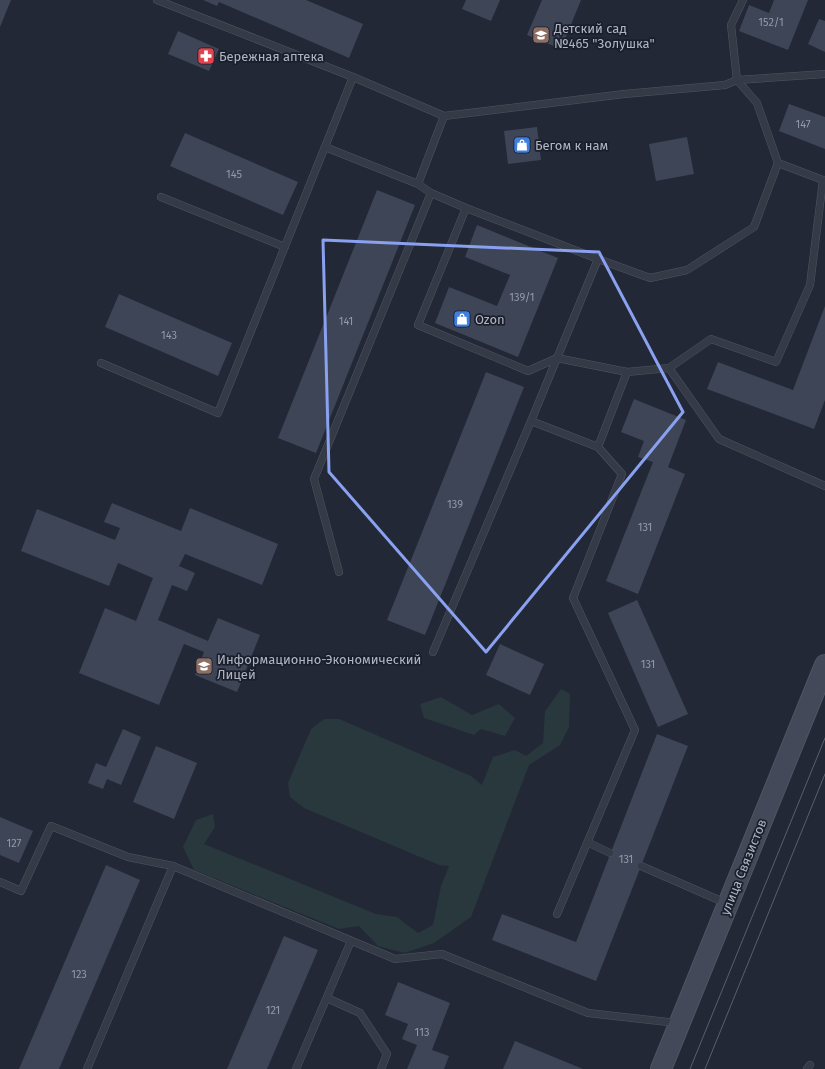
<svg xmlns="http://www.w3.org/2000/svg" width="825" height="1069" font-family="'Fira Sans',sans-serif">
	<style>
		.green { fill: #28383c }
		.building { fill: #3e4556 }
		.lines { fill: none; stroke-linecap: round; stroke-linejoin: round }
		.lane-casing { stroke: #505562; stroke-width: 8 }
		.secondary-casing { stroke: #505562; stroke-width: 22 }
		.lane { stroke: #353a47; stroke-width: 7 }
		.secondary { stroke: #44495a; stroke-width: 20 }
		.tram { stroke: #5a5f70; stroke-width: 1 }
		.marked { fill: none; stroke: #89a1f0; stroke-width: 3; stroke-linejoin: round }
		.labels { text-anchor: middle; stroke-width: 3.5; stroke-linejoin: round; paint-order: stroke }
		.number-label { font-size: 11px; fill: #9499a8 }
		.poi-label { font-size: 13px; fill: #b0b5c3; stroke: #1b1f2c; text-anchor: start }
		.street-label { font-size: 13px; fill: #b0b5c3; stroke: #1b1f2c }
	</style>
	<rect width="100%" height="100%" fill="#222836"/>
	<path class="green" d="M561,689L570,694L569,727L560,745L529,765L471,917L434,943L404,953L378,946L359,926L339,929L194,870L183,847L196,820L213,814L215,827L204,844L376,914L397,917L418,933L433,925L441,886L449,866L439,865L304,808L290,797L288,783L311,729L324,719H339L471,776L482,785L493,757L515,750L526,756L543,743L545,711Z
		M441,697L472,715L499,704L515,718L505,736L481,729L474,735L424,718L420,704Z"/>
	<path class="building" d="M0,0H11L0,27Z
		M203,0H306L363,24L349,58L219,2L217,6Z
		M466,0H500L491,21L462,9Z
		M542,0H581L561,49L527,35Z
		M774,0H808L788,50L739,31L749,5L769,13Z
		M819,19L825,21V52L808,44Z
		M178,31L219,49L209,71L168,54Z
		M789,104L825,117V149L779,131Z
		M537,127L541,160L508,164L504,131Z
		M185,133L298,182L283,215L170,166Z
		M687,137L694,174L656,181L649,144Z
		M377,190L415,205L316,453L278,438Z
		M477,225L558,258L518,357L435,323L449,287L497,306L510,275L465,257Z
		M119,294L232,343L218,376L105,327Z
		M825,306V400L814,429L707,389L718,362L793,390Z
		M486,372L524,387L425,635L387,620Z
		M634,399L686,420L668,467L685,474L638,594L606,581L653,462L638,457L644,441L621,432Z
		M112,503L181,531L190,508L278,544L262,585L185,554L179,566L195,573L187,591L172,585L158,620L208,641L218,618L260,635L237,692L195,675L204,652L184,644L159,705L79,673L105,608L136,621L153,578L118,563L109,586L21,551L37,509L115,540L120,528L104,522Z
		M637,600L688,714L658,727L608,613Z
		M500,644L544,664L530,695L486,675Z
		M123,729L141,737L121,785L107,779L103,789L88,783L96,763L106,767Z
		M657,734L688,746L596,981L492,940L502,914L576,942Z
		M156,746L197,763L174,819L133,802Z
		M0,817L33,831L19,863L0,855Z
		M106,865L140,880L59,1069H19Z
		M284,936L318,950L267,1069H227Z
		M398,982L450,1003L432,1050L449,1056L444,1069H407L417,1045L402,1039L408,1024L385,1015Z
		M515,1041L583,1069H503Z"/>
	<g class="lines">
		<defs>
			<path id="lane" d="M157,0L353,77L444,116L624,94L725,85L737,80L825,74
				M444,116L418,184L431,193L466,208L598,259L531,421
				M325,147L418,184
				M161,197L285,247
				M466,208L418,325L528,371L557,358L627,372L669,368L719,439L825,486
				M598,259L650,278L687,270L754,227L778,163
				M101,363L218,413L353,77
				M669,368L711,339L776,362L810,285L823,180L778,163L757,103L737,80L731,25L743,0
				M339,572L314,479L431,193
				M433,652L531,421L598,447
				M589,843L610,853
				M641,866L728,904
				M0,882L21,891L51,826L128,857L173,866L395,959L442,954L588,1013L677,1023
				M557,914L635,730L573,598L622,474L598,447L627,372
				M327,998L360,1013L387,1054L381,1069
				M87,1069L173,866
				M296,1069L351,941
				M807,1069L810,1065"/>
			<path id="secondary" d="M661,1069L825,665"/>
		</defs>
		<use href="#lane" class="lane-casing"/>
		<use href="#secondary" class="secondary-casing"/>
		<use href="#lane" class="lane"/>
		<use href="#secondary" class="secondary"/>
		<path class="tram" d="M690,1069L825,738
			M705,1069L825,774"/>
	</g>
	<path class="marked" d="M323,240L599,252L683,412L486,652L329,472Z"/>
	<defs>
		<symbol id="school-square" viewBox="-11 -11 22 22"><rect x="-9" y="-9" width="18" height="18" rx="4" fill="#8d6e63" stroke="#1b1f2c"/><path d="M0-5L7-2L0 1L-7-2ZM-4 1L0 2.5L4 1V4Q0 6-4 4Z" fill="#fff"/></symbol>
		<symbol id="pharmacy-square" viewBox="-11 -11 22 22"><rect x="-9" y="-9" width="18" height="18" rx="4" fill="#e0444e" stroke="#1b1f2c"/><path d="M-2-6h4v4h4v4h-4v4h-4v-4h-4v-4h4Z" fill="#fff"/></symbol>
		<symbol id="shop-square" viewBox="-11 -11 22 22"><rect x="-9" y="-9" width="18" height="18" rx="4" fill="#3f7fe0" stroke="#1b1f2c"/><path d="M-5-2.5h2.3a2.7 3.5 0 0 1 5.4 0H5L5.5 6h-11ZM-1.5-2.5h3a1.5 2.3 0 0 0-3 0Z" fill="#fff"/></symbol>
	</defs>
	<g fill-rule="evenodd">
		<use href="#school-square" x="531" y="25" width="20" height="20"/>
		<use href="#pharmacy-square" x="196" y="46" width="20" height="20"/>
		<use href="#shop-square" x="512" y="135" width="20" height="20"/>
		<use href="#shop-square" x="452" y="309" width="20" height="20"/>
		<use href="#school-square" x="194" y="656" width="20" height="20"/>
	</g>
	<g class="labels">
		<g class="number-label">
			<text x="771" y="26">152/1</text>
			<text x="803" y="128">147</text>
			<text x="234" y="178">145</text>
			<text x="522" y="301">139/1</text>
			<text x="346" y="325">141</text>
			<text x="169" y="339">143</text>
			<text x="455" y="508">139</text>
			<text x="645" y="531">131</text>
			<text x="648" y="668">131</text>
			<text x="14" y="847">127</text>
			<text x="626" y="863">131</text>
			<text x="79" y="978">123</text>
			<text x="273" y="1014">121</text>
			<text x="422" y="1036">113</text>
		</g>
		<g class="poi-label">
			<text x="554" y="33">Детский сад<tspan x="554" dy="15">№465 "Золушка"</tspan></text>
			<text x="219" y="61">Бережная аптека</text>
			<text x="535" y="150">Бегом к нам</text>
			<text x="475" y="324">Ozon</text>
			<text x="217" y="664">Информационно-Экономический<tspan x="217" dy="15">Лицей</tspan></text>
		</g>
		<g class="street-label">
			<text transform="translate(743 867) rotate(-68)" y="5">улица Связистов</text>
		</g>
	</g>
</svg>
